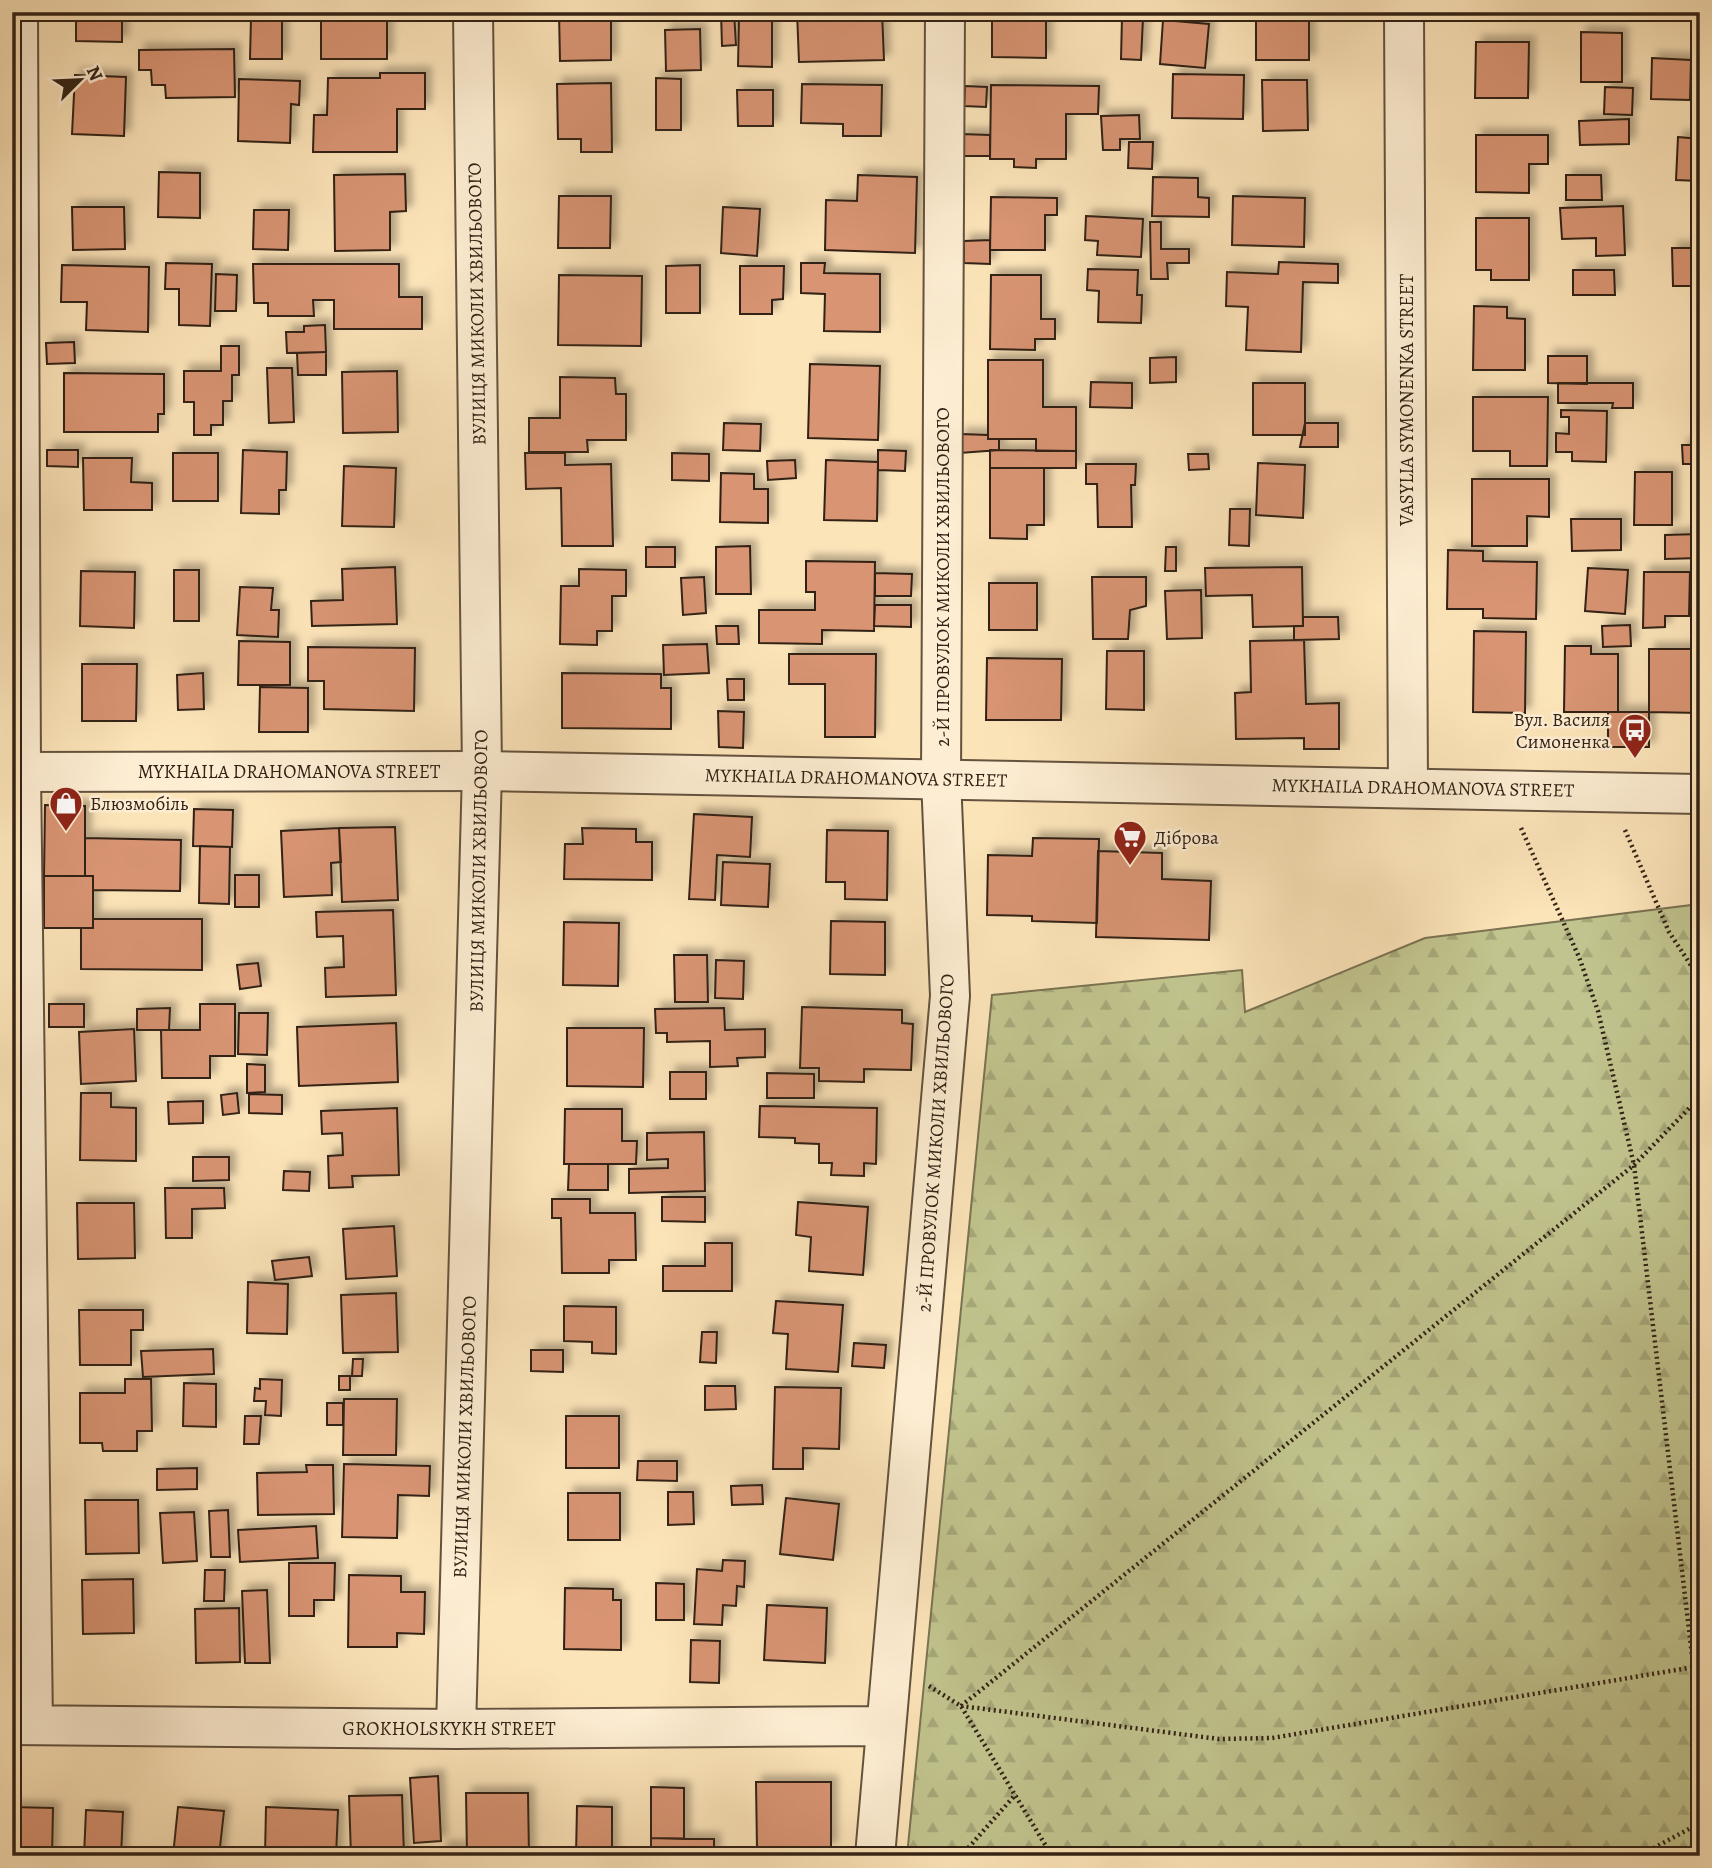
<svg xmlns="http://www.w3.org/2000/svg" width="1712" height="1868" font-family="Alegreya,serif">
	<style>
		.forest { fill: url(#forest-firs); stroke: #7a7352; stroke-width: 2 }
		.building { fill: #d89473; stroke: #322215; stroke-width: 2; filter: url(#shadow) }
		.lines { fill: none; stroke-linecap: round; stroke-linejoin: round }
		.minor-casing { stroke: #64523e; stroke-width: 42 }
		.tertiary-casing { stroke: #64523e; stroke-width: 42 }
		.path { stroke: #322215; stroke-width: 4.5; stroke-dasharray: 2 3.5; stroke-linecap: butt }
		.minor { stroke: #fdedd2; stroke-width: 38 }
		.tertiary { stroke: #fdedd2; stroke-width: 38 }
		.labels { text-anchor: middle; stroke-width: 5; stroke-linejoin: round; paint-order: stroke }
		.street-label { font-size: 19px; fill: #322215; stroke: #fdedd2 }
		.poi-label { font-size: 19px; fill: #322215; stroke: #fdedd2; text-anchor: start }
	</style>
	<defs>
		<pattern id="forest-firs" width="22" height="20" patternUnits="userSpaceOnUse" patternTransform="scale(1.75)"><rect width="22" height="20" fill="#c1c48e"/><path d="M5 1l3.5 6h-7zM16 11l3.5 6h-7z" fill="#a6a87a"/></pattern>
		<filter id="shadow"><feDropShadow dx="6" dy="-6" stdDeviation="3.5" flood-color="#0004"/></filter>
	</defs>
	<rect width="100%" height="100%" fill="#fce4b9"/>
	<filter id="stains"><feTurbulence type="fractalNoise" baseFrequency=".00286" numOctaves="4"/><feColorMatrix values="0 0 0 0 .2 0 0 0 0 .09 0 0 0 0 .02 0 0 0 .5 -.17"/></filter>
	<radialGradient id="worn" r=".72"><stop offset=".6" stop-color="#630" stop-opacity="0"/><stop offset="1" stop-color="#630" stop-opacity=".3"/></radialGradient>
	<path class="forest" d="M1700,904V1856H907L992,995L1242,970L1245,1012L1425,938Z"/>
	<path class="building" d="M76,12H122V42L76,41Z
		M321,12H387V59H321Z
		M559,12H611V60L560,61Z
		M721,12H734L736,45L722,46Z
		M797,12H882L884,60L799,62Z
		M992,12H1046V58L992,57Z
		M1256,12H1309V60H1256Z
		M1473,12H1580V20L1472,18Z
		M1122,17L1143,18L1141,60L1121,59Z
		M739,18L772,19V67L738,66Z
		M251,19H282V59H250Z
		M1163,20L1209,24L1205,68L1160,64Z
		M700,29L701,70L666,71L665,30Z
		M1581,32L1622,33V82H1581Z
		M1476,42H1529L1528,98H1475Z
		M234,49L235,97L166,98L165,85H152L151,70H139V50Z
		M1652,58L1691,60L1690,100L1651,99Z
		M380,73H425V109H397V152H313L314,115H327L328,78H380Z
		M1173,74L1244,75L1243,119L1172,118Z
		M75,75L126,77L124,136L72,134Z
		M656,78L681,79V130H656Z
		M239,79L300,81L299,105L291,104L290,143L238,141Z
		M1262,80H1307L1308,130L1263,131Z
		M611,83L612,152H581V139H558L557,84Z
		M802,84L882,85L881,136H843V124L801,123Z
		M991,85L1099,86L1098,114H1066V159H1036V168L1014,167V159H990Z
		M965,86L987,87L986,107L964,106Z
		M1605,87L1633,88L1632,115L1604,114Z
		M737,90H773V126H738Z
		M1139,115L1140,139H1120V150H1103L1101,116Z
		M1629,119V144L1580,145L1579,121Z
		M960,134L990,135V156H960Z
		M1476,135H1548V164H1529V193L1476,192Z
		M1678,137L1700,139V181L1676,180Z
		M1129,142H1153L1152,169L1128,168Z
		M159,172L200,173V218L158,217Z
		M405,174L406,211L390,212V250L335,251L334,175Z
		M858,175L917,177L915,253L825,250L826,200L857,201Z
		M1566,175H1601L1602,200H1566Z
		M1153,177L1198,178V197L1209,198V217L1152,216Z
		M559,196H611L610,248H558Z
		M1233,196L1305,198L1304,247L1232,245Z
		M991,197L1057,198V215H1045V250H990Z
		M1623,206L1625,255L1596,256V238L1562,239L1560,208Z
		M72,207H124L125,249L73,250Z
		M723,207L760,209L757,256L721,253Z
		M254,210H289L288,250L253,249Z
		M1086,216L1143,219L1141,257L1097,255L1098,241L1085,240Z
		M1476,218H1529V280H1491V270H1476Z
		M1150,222H1161V249H1189V263H1167L1168,279H1151Z
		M990,240V264L964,263V241Z
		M1672,248H1693L1694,286H1673Z
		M1279,262L1338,264V283L1303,282L1301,352L1246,350L1248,307L1226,306L1227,272L1278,274Z
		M166,263L212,264L210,326L179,325V289H165Z
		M801,263H825L824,273L880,274V332L824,331L825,294L801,293Z
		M253,264H399V297H422V329H334V300H313L314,316H268V303H254Z
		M62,265L149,267L148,332L86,330L87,302H61Z
		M700,265V313H666V266Z
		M740,266H784L783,299L772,300V314H740Z
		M1088,269L1138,270L1137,295H1142L1141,323L1098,322L1099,291L1087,290Z
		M1573,270H1614L1615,295H1573Z
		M216,274L237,275L236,311H215Z
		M559,275L642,276L641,346L558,345Z
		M991,275H1041V319H1055V339H1035V350L990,349Z
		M1474,306L1507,307V318L1525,319V370H1473Z
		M325,325L326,352L287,353L286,332H304V326Z
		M74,342L75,363L47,364L46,343Z
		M221,346H239V375H232V401H223V425H211V435H194V402H184V371H221Z
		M326,352V375H298L297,353Z
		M1548,356H1587V384L1548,383Z
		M1176,357V382L1150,383V358Z
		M988,360H1043V407H1076V451H1036V439H988Z
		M810,364L880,366L878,440L808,438Z
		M267,368H292L294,422L269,423Z
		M397,371L398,432L343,433L342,372Z
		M64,373L164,374V414H158V432H64Z
		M560,377L615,378L616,394H626V440H587L588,452H529V418H560Z
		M1091,382L1132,383V408L1090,407Z
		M1253,383H1305V435H1253Z
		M1558,383H1633V408H1612L1613,403H1558Z
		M1473,397H1548L1547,466H1510V451H1473Z
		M1561,410L1607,411L1606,462L1572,461V452H1556V433L1569,434V417H1561Z
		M724,423L761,424L760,451L723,450Z
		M1305,423H1338V447H1300Z
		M960,434L988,435V439H999V450L960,453Z
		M1682,445H1700V464H1683Z
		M47,450H78V467L47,466Z
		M243,450L287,452L286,490H279V514L241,513Z
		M878,450L906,451L905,471L878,470Z
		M990,450L1076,451V468H990Z
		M173,453H218V501H173Z
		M525,453H565V465L611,464L613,546H562L561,488L526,489Z
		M672,453L709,454V481L672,480Z
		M1188,454H1208L1209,469L1189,470Z
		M83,458H132L131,482L152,483V510H84Z
		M795,460L796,478L768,480L767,461Z
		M826,460L878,462L877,521L824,520Z
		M1258,463L1305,465L1303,518L1256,515Z
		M1086,464H1136L1135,485H1131L1132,527H1098L1097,484H1086Z
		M344,466L396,468L394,527L342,526Z
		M990,468H1044V525H1027V539L990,538Z
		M1635,472H1672V525H1634Z
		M721,473L754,474V489H768V523L720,522Z
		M1472,479H1549V517L1527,516V546H1472Z
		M1230,509H1250L1249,546L1229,545Z
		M1571,519H1621V550L1572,551Z
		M1700,534V558L1665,559V535Z
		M750,546L751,594H716V547Z
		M646,547H675V567H646Z
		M1166,547H1176V571H1165Z
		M1448,550L1483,551V561L1537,562L1536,619L1483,618V609H1447Z
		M806,561L875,562L874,631L822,630V644L759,643V610H815V592H806Z
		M395,567L397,624L312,626L311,601L343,600L342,569Z
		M1302,567L1303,626L1253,627L1252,595L1206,596L1205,568Z
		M1588,568L1628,570L1625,614L1585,611Z
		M579,569L626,570V596H612V631H597V645L560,644L561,586H579Z
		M174,570H199V621H174Z
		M81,571L135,572L134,628L80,626Z
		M1644,572H1690L1689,616H1665V627L1643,628Z
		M875,573L912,574L911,596H875Z
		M704,577L706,613L683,615L681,578Z
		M1092,577H1146V606L1130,610L1128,639H1093Z
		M989,583H1037V630H989Z
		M240,587L273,588L271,610H279L278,637L237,635Z
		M1201,590L1202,638L1167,639L1165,591Z
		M875,605H911V627L874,626Z
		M1303,617H1338L1339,639L1294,640V626H1303Z
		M1630,625L1631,646L1603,647L1602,626Z
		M716,626H738L739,644H717Z
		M1474,631L1526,632L1525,713L1473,712Z
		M1304,640L1306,704L1339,703V749H1304V738L1236,739L1235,693L1251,692L1250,641Z
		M239,641L290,642V685H238Z
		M707,644L709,673L664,675L663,645Z
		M1565,646H1591V654H1618V712H1564Z
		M308,647L415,648L414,711L324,709V681H308Z
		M1649,649H1700V713L1649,712Z
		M1107,651H1144V710L1106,709Z
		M789,654H876L875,737H825V684H789Z
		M987,658L1062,659L1061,720H986Z
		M82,664H137L136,721H82Z
		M203,673L204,709L178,710L177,675Z
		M562,673L661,674V688H671V729L562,728Z
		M727,679H744V700H728Z
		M260,687L308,688V732H259Z
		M718,711L744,712L743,748L719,747Z
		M1608,712H1649V747H1608Z
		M45,805L85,806V876H44Z
		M194,809L233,810L232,847L193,846Z
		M694,814L752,817L750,857L717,855L715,900L689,899Z
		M395,827L398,900L342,902L339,828Z
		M339,828L341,862L331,863L332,895L284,897L281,831Z
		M582,828L636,829V842H652V880L564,879L565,844H583Z
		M827,830L888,831L887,900L845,899V882H826Z
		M85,838L181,840L180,891L93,890V876H85Z
		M1033,838L1099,839L1097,923L1032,921V916L987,915L988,855L1032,856Z
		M200,846L230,847L229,904L199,903Z
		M1098,851L1162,853V879L1211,881L1209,940L1096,937Z
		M723,862L770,864L768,907L721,905Z
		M235,875H259V907H235Z
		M44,876H93V928H44Z
		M393,910L396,995L326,997L325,968L344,967L343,936L317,937L316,912Z
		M93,919H202V970L81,969V928H93Z
		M831,921L885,922V975L830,974Z
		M564,922L619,923L618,986L563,985Z
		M674,955H707L708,1002H675Z
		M716,960L744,961L743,999L715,998Z
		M258,963L261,986L240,989L237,965Z
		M49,1004H84V1027H49Z
		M200,1004H235V1056H210V1078H162L161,1030H200Z
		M802,1007L902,1010V1023L913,1024L911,1070L864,1069V1082L819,1081V1068H800Z
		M170,1008L169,1030H137V1009Z
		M724,1008L725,1030L765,1029V1057L737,1058L738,1066L710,1067V1041L667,1042V1033H656L655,1009Z
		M239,1013H268L267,1055L238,1054Z
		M396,1023L398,1082L299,1086L297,1027Z
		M567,1028H644L643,1087L567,1086Z
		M134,1029L136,1081L81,1084L79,1032Z
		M247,1064L265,1065V1092L247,1093Z
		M670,1072H706V1099H670Z
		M767,1073L814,1074V1098H767Z
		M81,1093H111V1107L136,1108V1161L80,1160Z
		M237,1093L239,1113L223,1115L221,1095Z
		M249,1094L282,1095V1114L249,1113Z
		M203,1101V1123L169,1124L168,1102Z
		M760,1106L877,1108L876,1164L864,1163V1176L831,1175L832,1163H819V1144L795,1143V1138L759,1137Z
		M397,1108L399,1175L352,1176L353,1187L329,1188L328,1156L343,1155L342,1133L322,1134L321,1111Z
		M565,1109H622V1141H637L636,1164H564Z
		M704,1132L705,1191L629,1193V1169L668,1168V1159L647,1160V1133Z
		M193,1157H229V1180L193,1181Z
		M569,1164H608V1190H568Z
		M284,1171L310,1172L309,1191L283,1190Z
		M165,1188H224L225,1208L192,1209V1238H166Z
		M662,1197H705V1222L662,1221Z
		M552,1199H590V1213H635L636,1260H609V1273H562L561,1218H552Z
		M798,1202L868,1207L863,1275L809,1271L811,1237L796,1235Z
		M77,1203H134L135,1258L78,1259Z
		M394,1226L397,1276L346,1279L343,1229Z
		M705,1243H732V1291H663V1266H705Z
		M309,1257L312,1276L275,1280L272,1261Z
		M248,1282L288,1284L287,1334L247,1333Z
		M396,1293L398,1352L343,1353L341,1295Z
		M776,1301L843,1305L838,1372L786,1369L788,1334L773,1333Z
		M564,1306L616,1307V1354L592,1353V1342L564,1341Z
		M79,1310H143V1330H131V1365H80Z
		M702,1332H717L716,1363L700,1362Z
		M854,1343L886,1345L884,1368L852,1366Z
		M213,1349L214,1374L143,1377L141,1351Z
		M531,1350H563V1372L531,1371Z
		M353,1359H363L362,1376H352Z
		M339,1376H350V1390H339Z
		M125,1379H151L152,1431H137V1451H103L102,1443H80V1393H125Z
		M260,1379L282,1380L281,1416L265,1415L266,1401H254L255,1388L260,1389Z
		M184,1383L216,1384V1427L183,1426Z
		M705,1386H735L736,1409L705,1410Z
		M775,1387L841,1388L839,1449L803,1448V1469H773Z
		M344,1399H397L396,1455H343Z
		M327,1403H343V1425H327Z
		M245,1416H261L259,1444H244Z
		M566,1416H619V1468H566Z
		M638,1461H677V1481L637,1480Z
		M344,1464L430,1466L429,1496L398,1495L397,1538L342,1537Z
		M306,1465H333L334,1514L258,1515L257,1473L307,1472Z
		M197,1468V1489L157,1490V1469Z
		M762,1485L763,1504L732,1505L731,1486Z
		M668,1492H693L694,1524L668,1525Z
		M568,1493H620V1540H568Z
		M786,1498L839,1504L833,1560L780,1554Z
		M85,1500H138L139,1553L86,1554Z
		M228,1510L230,1557H211L209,1511Z
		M194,1512L197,1561L163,1563L160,1513Z
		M316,1526L318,1558L240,1562L238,1530Z
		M723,1560L745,1561L744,1587L737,1586L736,1606L723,1605L722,1625L694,1624L697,1569L722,1571Z
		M289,1563H335L334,1600H314V1616H289Z
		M205,1570H225L224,1601H204Z
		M349,1575L401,1576V1592H425L424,1634L397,1633V1647H348Z
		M133,1579L134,1633L83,1634L82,1580Z
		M656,1583L684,1584V1620H656Z
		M565,1588L613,1589V1600H621V1650L564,1649Z
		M267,1590L270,1663H245L242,1591Z
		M767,1605L827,1608L825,1663L764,1660Z
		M239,1608L240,1662L196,1663L195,1609Z
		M691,1640L720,1641L719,1683L690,1682Z
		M438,1776L441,1841L414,1843L410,1778Z
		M756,1782H831V1848H757Z
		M651,1787L684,1788V1839L651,1838Z
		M466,1793H528L529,1856H467Z
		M402,1795L404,1856H351L349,1796Z
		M577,1806L612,1807V1856H576Z
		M12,1807L53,1808L52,1856H12Z
		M178,1807L224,1811L219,1856H173Z
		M266,1807L338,1810L336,1856H265Z
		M86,1810L123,1812L121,1856H84Z
		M651,1838L714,1839V1856H651Z
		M442,1847L462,1848V1856H442Z"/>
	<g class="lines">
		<defs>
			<path id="minor" d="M18,12L21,772L33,1725
				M1404,12L1408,787
				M12,1725L456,1729L886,1726
				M456,1729L482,771L473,12
				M875,1856L950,996L941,778L945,12"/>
			<path id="tertiary" d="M12,772L482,771L1700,794"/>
		</defs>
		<use href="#minor" class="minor-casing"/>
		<use href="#tertiary" class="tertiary-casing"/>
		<path class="path" d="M1521,828L1579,957L1598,1011L1634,1165L1700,1723
			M1625,830L1669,932L1700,979
			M929,1686L961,1706L1052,1856
			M961,1706L1634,1165L1700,1097
			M961,1706L1219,1739L1272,1738L1700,1666
			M961,1856L1016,1794
			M1639,1856L1700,1823"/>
		<use href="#minor" class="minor"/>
		<use href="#tertiary" class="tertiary"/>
	</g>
	<defs>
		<symbol id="bus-pin" viewBox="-11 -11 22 30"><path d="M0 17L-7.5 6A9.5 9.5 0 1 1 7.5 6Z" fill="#8f2418" stroke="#fdedd2"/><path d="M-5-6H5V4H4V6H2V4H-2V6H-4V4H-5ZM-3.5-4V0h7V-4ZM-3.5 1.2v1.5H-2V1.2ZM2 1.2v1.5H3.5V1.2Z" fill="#fff"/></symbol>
		<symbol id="shop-pin" viewBox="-11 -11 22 30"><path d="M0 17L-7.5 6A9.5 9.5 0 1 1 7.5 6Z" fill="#8f2418" stroke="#fdedd2"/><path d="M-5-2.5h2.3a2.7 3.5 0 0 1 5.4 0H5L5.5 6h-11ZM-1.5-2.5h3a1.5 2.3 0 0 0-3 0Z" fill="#fff"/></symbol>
		<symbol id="supermarket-pin" viewBox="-11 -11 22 30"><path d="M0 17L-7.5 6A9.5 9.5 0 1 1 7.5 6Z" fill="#8f2418" stroke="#fdedd2"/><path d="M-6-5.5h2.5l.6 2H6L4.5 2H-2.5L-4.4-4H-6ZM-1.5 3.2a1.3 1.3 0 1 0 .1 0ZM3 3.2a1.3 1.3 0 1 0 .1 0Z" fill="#fff"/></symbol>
	</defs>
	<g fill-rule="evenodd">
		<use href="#bus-pin" x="1616" y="711" width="38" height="52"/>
		<use href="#shop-pin" x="47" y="784" width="38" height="52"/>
		<use href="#supermarket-pin" x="1111" y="818" width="38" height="52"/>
	</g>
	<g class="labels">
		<g class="street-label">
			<text transform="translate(476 304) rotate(-91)" y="7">ВУЛИЦЯ МИКОЛИ ХВИЛЬОВОГО</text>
			<text transform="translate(1406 400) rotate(-90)" y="7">VASYLIA SYMONENKA STREET</text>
			<text transform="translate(942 577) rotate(-90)" y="7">2-Й ПРОВУЛОК МИКОЛИ ХВИЛЬОВОГО</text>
			<text x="289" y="778">MYKHAILA DRAHOMANOVA STREET</text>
			<text transform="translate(856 777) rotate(1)" y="7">MYKHAILA DRAHOMANOVA STREET</text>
			<text transform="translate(1423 787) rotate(1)" y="7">MYKHAILA DRAHOMANOVA STREET</text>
			<text transform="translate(478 871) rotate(-89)" y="7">ВУЛИЦЯ МИКОЛИ ХВИЛЬОВОГО</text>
			<text transform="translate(935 1143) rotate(-86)" y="7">2-Й ПРОВУЛОК МИКОЛИ ХВИЛЬОВОГО</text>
			<text transform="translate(464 1437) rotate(-88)" y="7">ВУЛИЦЯ МИКОЛИ ХВИЛЬОВОГО</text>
			<text x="449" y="1735">GROKHOLSKYKH STREET</text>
		</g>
		<g class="poi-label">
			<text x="1610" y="726" text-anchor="end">Вул. Василя<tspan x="1610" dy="22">Симоненка</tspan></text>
			<text x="90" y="810">Блюзмобіль</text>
			<text x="1154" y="844">Діброва</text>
		</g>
	</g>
	<rect width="1712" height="1868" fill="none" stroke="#fce4b9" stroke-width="42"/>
	<rect x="14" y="14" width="1684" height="1840" fill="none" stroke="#322215" stroke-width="3.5"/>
	<rect x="21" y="21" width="1670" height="1826" fill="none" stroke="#322215" stroke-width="2"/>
	<g transform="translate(80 80) rotate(66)" stroke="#fdedd2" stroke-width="5" paint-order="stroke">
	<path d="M0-5L12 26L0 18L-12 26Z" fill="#322215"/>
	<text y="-10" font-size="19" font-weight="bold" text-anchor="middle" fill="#322215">N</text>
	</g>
	<rect width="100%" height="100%" filter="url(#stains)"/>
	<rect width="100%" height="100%" fill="url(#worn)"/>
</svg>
